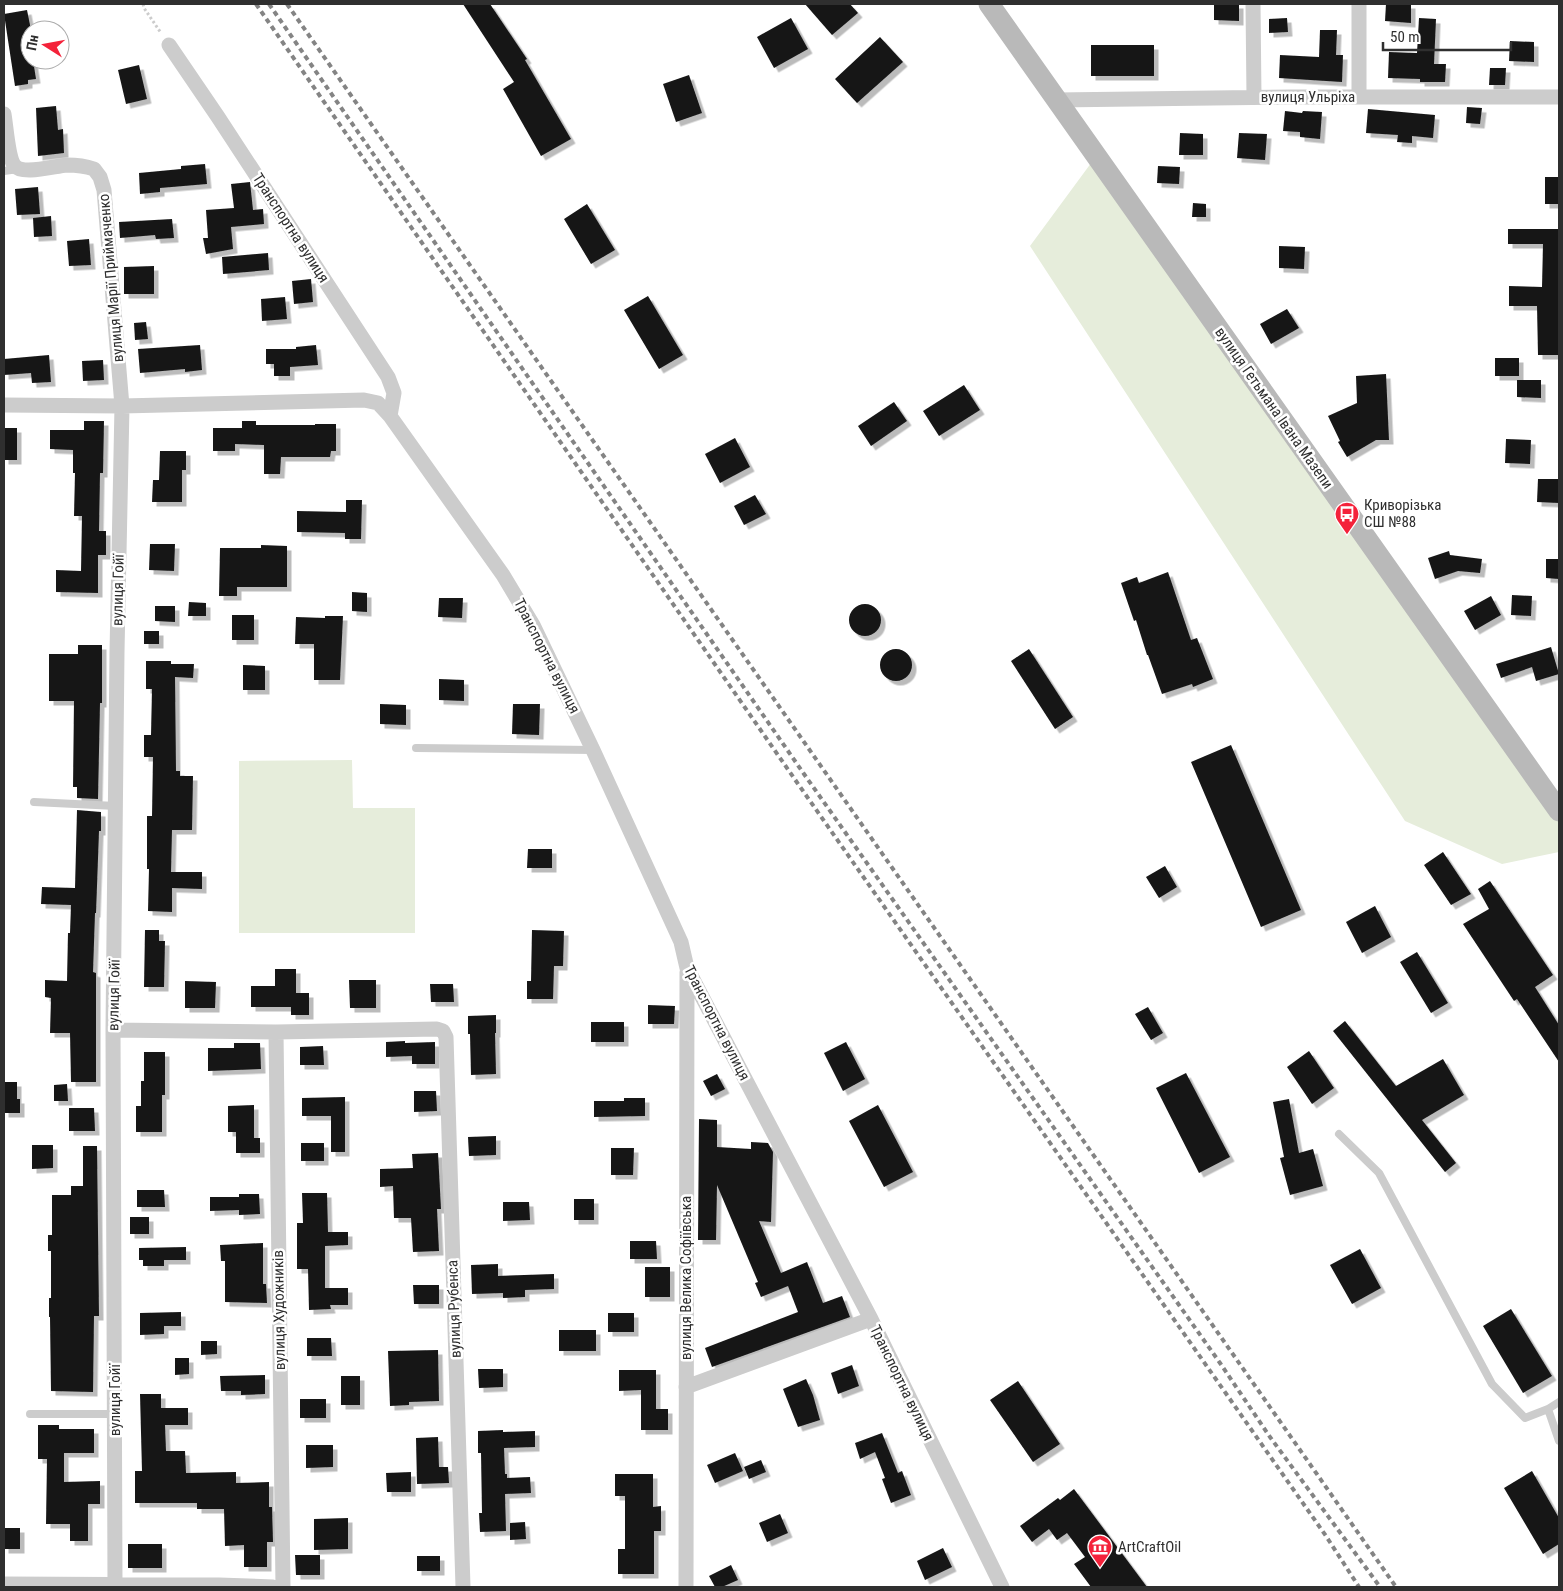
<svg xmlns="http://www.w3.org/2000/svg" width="1563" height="1591" font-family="'Roboto Condensed',sans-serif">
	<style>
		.green { fill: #e6eddb }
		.building { fill: #161616; filter: url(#shadow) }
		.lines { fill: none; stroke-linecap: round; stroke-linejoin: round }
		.path { stroke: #ccc; stroke-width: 3; stroke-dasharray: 2.5 2.5; stroke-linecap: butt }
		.service { stroke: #ccc; stroke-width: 8 }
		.minor { stroke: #ccc; stroke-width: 15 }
		.secondary { stroke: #b9b9b9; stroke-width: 21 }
		.rail { stroke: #848484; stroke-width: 4; stroke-dasharray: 5 4; stroke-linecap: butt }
		.labels { text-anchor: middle; stroke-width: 5; stroke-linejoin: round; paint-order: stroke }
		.street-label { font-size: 15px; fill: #2f2f2f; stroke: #fff }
		.poi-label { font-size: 15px; fill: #2f2f2f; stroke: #fff; text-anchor: start }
	</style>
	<defs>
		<filter id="shadow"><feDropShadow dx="4.5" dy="4.5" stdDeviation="0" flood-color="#0004"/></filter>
	</defs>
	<rect width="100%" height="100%" fill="#fff"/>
	<path class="green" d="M1097,155L1559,807V852L1502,864L1405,821L1030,246Z
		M352,760L353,808H415V933H239V761Z"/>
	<path class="building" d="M463,4H490L527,59L525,60L571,139L541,156L503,89L514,82Z
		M805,4H850L858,13L832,35Z
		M1214,4H1239V21L1214,20Z
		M1386,4H1411V23L1385,21Z
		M27,10L30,25V60H33L36,79L28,80V84L15,86L4,14Z
		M791,18L808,49L774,68L757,37Z
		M1287,18L1288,32L1269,33V19Z
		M1419,18L1436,19L1434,64H1446L1445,82H1420V79L1388,78L1389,52L1417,53Z
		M1320,30H1337L1336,55H1343L1342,82L1279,78L1280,55L1319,57Z
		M880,37L903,62L857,103L835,79Z
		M1510,41L1534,42V62L1509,61Z
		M1091,45H1154V76H1091Z
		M139,65L147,99L126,104L118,70Z
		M1490,68H1506L1505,85H1489Z
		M689,75L702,113L676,122L663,84Z
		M56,106L58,130L63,129L64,153L38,156L36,108Z
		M1467,107L1482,108L1480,124L1466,123Z
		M1368,109L1435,115L1433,138L1412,136V143L1397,142L1398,135L1366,133Z
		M1285,111L1302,113L1303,111L1322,112L1320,139L1300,137V132L1283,131Z
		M1180,133L1203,134V155H1179Z
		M1239,133L1267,134L1265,160L1237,158Z
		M205,164L207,184L160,188V192L140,194L139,173L181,169V166Z
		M1158,166L1180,167L1179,184L1157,183Z
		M1545,177H1559V204H1545Z
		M250,182L253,210L263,209L264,224L231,227L233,249L206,254L203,238H208L206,210L234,208L231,184Z
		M38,187L40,214L17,215L15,189Z
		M1193,203L1206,204V217H1192Z
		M587,204L615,250L591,264L564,219Z
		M51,216L52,236L34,237L33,218Z
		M172,219L174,238L156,239L155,235L120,238L119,222Z
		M1508,229H1559V355H1538L1537,306H1509V286L1542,287L1543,244H1508Z
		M89,239L91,265L69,266L67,241Z
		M1279,246L1305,247L1304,269L1279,268Z
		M268,253L269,270L223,274L222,257Z
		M154,266V294H124V267Z
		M311,279L313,302L294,304L292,281Z
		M648,296L683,355L659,369L624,310Z
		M285,297L287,319L262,321L261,299Z
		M1287,309L1299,328L1271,344L1260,324Z
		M146,322L148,339L135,340L134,323Z
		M200,345L202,370L185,372V369L140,373L138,349Z
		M316,345L318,365L290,367V376H274V364H266V349H296V347Z
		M49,355L51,382L32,383L31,373L4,375V359Z
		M1495,358H1519V376H1495Z
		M103,360L104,380L83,381L82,361Z
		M1386,374L1389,440H1376L1347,457L1338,442L1340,441L1328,416L1357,403L1356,376Z
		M1517,380H1541V398L1517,397Z
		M964,385L980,410L939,436L923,411Z
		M894,402L907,421L871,446L858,426Z
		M84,421H104L103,473H100L99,531H106V555H98V593L56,592V570L81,571L82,516H74L75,473H73V450L50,449V430H84Z
		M242,421H256V425H315V424H336V451H331L330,457H281L280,474H264V445L235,444V451H213V428H242Z
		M4,428H17V460H4Z
		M735,438L750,467L720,483L705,454Z
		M1506,439L1531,440L1530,464L1505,463Z
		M160,451H186V470H182V502H152L153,480H159Z
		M1538,479H1559V503L1537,502Z
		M755,495L766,514L744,525L734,506Z
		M346,500H362L361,539H345V533L297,532V511L346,512Z
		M150,544H175L174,571L149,570Z
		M261,545L287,546V587H237V596H219L220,548H261Z
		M1449,551L1450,555L1482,559L1480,573L1458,571L1435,579L1428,558Z
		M1546,559H1559V579L1546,578Z
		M1168,572L1191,640L1197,638L1213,679L1193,687L1192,684L1162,694L1148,655H1147L1136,620L1134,621L1121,583L1137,577L1139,583Z
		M352,592L367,593V612L352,611Z
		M1512,595L1532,596L1531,616L1511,615Z
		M1491,596L1501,615L1475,630L1464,611Z
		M439,598H463L462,618L438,617Z
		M189,602L206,603V616H188Z
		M849 620a16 16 0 1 1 32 0a16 16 0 1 1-32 0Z
		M155,606H175V622L155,621Z
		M232,615H254V640H232Z
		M325,616H343L340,680H314V644H295L296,617L325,618Z
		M144,631H159V644H144Z
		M78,645H102V703H100L98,799L77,798V787H73L74,701H49V654H78Z
		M1551,647L1559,674L1536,681L1532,667L1501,678L1496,664Z
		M1029,649L1073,717L1055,729L1011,661Z
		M880 665a16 16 0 1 1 32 0a16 16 0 1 1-32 0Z
		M146,661H171V664H194L193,678L175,677L176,771H180V776H193L192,830H172L171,872H202V889L172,888V912L148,911L149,869H147V816H152L153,757H144V735H151L152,689H146Z
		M243,665L265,666V690H243Z
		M439,679L464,680V701L439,700Z
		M380,704L406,705V725L380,724Z
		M513,704H540L539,735L512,734Z
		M1231,745L1301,910L1261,927L1191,762Z
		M77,810L101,812V831H99L96,913H95L93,972L96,973V1082H71L70,1033H50L51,998L45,997V980L67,981L68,933H70L71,905L41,904L42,887L75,888Z
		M528,849H552V868H527Z
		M1443,852L1471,894L1451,905L1424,865Z
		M1165,866L1177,887L1159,898L1146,877Z
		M1490,881L1553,975L1535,987L1559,1025V1062L1517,999L1514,1001L1463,924L1489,909L1478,889Z
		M1375,906L1391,937L1362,953L1346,922Z
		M145,930H159V941H165L164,987H144Z
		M532,930L564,931L563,966H554L553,999H527V981H531Z
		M1417,952L1448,1003L1431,1013L1400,962Z
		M275,969H296V993H309V1015H291V1007H251V986H275Z
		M349,980H376V1008H350Z
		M185,981L216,982L215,1008H185Z
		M430,984H453L454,1002H431Z
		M648,1005L675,1006L674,1024H648Z
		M1148,1007L1163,1033L1151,1040L1135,1014Z
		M496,1015V1033H495L496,1074L471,1075L470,1034H468V1016Z
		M1345,1021L1396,1086L1443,1059L1464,1095L1422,1120L1456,1163L1445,1172L1333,1031Z
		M591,1022H624V1042H591Z
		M405,1041V1043L435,1042V1064H412V1056L386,1057V1042Z
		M846,1042L865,1079L843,1091L824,1053Z
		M234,1043H260L261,1069L208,1071V1048H234Z
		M323,1046L324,1065H300V1047Z
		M1309,1051L1334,1088L1312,1104L1287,1067Z
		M144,1052H165V1095H162V1132H136V1106H141V1081H144Z
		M1186,1073L1230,1157L1199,1173L1156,1088Z
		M717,1074L725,1089L711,1096L703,1081Z
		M4,1082H17V1099H20V1113H4Z
		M67,1084L68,1101H54V1085Z
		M414,1091H436L437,1111L414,1112Z
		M345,1097V1152H331V1116H302V1098Z
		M624,1098H645V1116L594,1117V1101H624Z
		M1289,1099L1299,1153L1313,1149L1323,1186L1290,1195L1280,1158L1284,1157L1273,1102Z
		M254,1105V1138H260V1153H236V1132H228V1106Z
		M878,1105L913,1172L884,1187L849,1121Z
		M69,1108H94L95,1131H69Z
		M699,1119L717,1120V1147L751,1149V1142L768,1143L773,1152L771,1222L759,1221L781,1273L807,1262L823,1303L842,1296L850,1317L712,1367L705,1348L798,1312L788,1286L761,1297L755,1283L758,1282L717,1185L716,1240H698Z
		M496,1136V1155L469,1156L468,1137Z
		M301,1143H324V1161H301Z
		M32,1145H53V1168L32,1169Z
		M83,1146H97L99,1316H94L93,1392L51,1391L50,1317H49V1298H51V1251H48V1235H52V1195H71V1186H83Z
		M611,1148H634L633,1175H611Z
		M438,1153L441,1209H437L439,1251L413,1252L411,1218H394L393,1186L380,1187V1169L413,1168L412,1154Z
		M137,1190H164L165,1207H137Z
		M302,1193H327L328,1232H348V1245L325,1246V1288H348V1305H330L331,1309L309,1310L308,1269H297V1223H303Z
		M239,1194H259L260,1214L239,1215V1210L210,1211V1197H239Z
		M574,1199H594V1220H574Z
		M503,1202H529L530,1220L503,1221Z
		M130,1217H149V1234H130Z
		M630,1241H656L657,1259H630Z
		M263,1243V1284H266L267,1303L225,1302V1261H221L220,1245Z
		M186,1247V1260H164V1266H143V1260H139V1248Z
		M1360,1249L1381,1288L1352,1304L1330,1265Z
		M498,1264V1276L554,1274V1289L525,1290V1297L503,1298V1293L472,1294L471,1265Z
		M645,1267H670V1297H645Z
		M413,1285H439V1304H414Z
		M1511,1309L1552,1376L1523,1393L1483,1326Z
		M181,1312V1326H164V1334L140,1335V1313Z
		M608,1313H634V1332H608Z
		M559,1330H596V1351H559Z
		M307,1338H331L332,1356H307Z
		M201,1341H217V1354L201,1355Z
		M438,1350L439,1401L409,1402V1405L390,1406L388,1351Z
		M175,1358H189V1374L175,1375Z
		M852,1365L859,1386L838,1394L831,1373Z
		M478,1369H503V1387L479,1388Z
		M619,1370H656V1409H668V1430H641V1390L619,1391Z
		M265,1375V1394L241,1395V1391H221L220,1376Z
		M341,1376H360V1405H341Z
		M806,1379L813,1395L820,1420L798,1427L783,1389Z
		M1018,1381L1060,1444L1033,1462L990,1400Z
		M140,1394H161V1408H188V1425H165L166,1451H185L186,1473L236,1472V1483L269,1482V1507H272L273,1542H267V1567H244V1545L225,1546L224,1509H197V1503H135V1471H142Z
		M300,1399H326V1418H300Z
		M38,1425H59V1429H94V1453H64V1482L100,1481V1504H88V1541H70V1524H46L47,1459H38Z
		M503,1430V1432L535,1431V1447L504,1448L505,1474H507V1478L530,1477L531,1493L505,1494L506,1531L480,1532L479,1513H482L481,1453H478V1431Z
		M882,1433L898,1473L902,1471L911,1495L891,1503L882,1479L885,1478L875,1452L860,1459L855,1443Z
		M438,1437L439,1467H448L449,1483L417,1484L416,1438Z
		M306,1445H333V1467L306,1468Z
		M735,1453L743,1471L715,1483L707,1465Z
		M761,1460L766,1472L749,1479L744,1467Z
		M1532,1471L1559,1518V1544L1543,1554L1504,1488Z
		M411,1472V1492H387L386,1473Z
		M615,1474H653V1507L661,1506V1531H654V1574H618V1549H625V1496H615Z
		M1074,1489L1147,1587H1091L1074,1564L1085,1557L1067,1533L1057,1540L1049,1529L1032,1542L1020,1526L1058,1498L1060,1500Z
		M780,1514L788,1533L767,1542L759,1523Z
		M348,1518V1549L314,1550V1519Z
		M525,1522L526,1539L510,1540V1523Z
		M4,1528H20V1549H4Z
		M128,1544H162V1568H128Z
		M943,1548L952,1567L925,1580L917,1561Z
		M295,1555H320V1575H296Z
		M417,1556H440V1571H417Z
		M731,1565L738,1580L722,1587H715L709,1576Z"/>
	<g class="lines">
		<path class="path" d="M143,4L144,8L161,33"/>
		<path class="service" d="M4,171L18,169
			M416,748L593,750
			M34,802L116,806
			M1339,1134L1379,1173L1492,1384L1525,1418L1548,1409L1559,1402
			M1548,1409L1559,1441
			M30,1414H115"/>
		<path class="minor" d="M1253,4L1254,97
			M1359,4V97
			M169,45L218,117L388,377L394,393L390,416
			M1056,100L1290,97H1559
			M4,114C6,125 8,157 14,165C22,176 54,166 67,165C76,165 85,166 94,169L100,177L104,190L122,406L4,405
			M113,1030L276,1032L437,1029L443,1031L446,1037L463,1587
			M276,1032L283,1587
			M686,1387L871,1319
			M4,1584L219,1585L273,1587
			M115,1585L113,1030L117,652L122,406L364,400L378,403L390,416L503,575L533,625L593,750L681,942L687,968L871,1319L1002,1587
			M686,1587L687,972"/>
		<path class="secondary" d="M989,4L1559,811"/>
		<path class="rail" d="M256,4L796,781L1326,1536L1359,1587
			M269,4L804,774L1220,1363L1270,1437L1380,1587
			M287,4L1396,1587"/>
	</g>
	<defs>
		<symbol id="bus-pin" viewBox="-11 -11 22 30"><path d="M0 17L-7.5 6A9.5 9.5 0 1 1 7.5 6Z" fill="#f4223a" stroke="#fff"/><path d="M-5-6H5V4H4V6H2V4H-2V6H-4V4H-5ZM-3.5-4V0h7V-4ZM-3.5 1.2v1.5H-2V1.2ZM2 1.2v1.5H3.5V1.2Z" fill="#fff"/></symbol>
		<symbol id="museum-pin" viewBox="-11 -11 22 30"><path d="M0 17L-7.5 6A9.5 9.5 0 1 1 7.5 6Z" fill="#f4223a" stroke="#fff"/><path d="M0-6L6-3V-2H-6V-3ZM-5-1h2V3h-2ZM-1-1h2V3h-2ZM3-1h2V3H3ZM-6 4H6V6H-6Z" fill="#fff"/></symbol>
	</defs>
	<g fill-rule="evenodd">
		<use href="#bus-pin" x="1333" y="500" width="28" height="38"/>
		<use href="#museum-pin" x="1086" y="1533" width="28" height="38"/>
	</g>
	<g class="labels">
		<g class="street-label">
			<text x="1308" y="102">вулиця Ульріха</text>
			<text transform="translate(291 228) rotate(57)" y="5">Транспортна вулиця</text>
			<text transform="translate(111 278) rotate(-95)" y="5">вулиця Марії Приймаченко</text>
			<text transform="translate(1274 408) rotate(55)" y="5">вулиця Гетьмана Івана Мазепи</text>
			<text transform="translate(118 590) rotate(-89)" y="5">вулиця Гойї</text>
			<text transform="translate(547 656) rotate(63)" y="5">Транспортна вулиця</text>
			<text transform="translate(114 995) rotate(-89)" y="5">вулиця Гойї</text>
			<text transform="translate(717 1023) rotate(63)" y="5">Транспортна вулиця</text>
			<text transform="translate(686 1278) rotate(-90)" y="5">вулиця Велика Софіївська</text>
			<text transform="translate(454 1309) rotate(-92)" y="5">вулиця Рубенса</text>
			<text transform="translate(279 1310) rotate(-91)" y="5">вулиця Художників</text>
			<text transform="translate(902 1383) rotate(64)" y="5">Транспортна вулиця</text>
			<text transform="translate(115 1400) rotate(-90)" y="5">вулиця Гойї</text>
		</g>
		<g class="poi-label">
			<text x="1364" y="510">Криворізька<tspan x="1364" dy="17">СШ №88</tspan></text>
			<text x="1118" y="1552">ArtCraftOil</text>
		</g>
	</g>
	<rect width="1563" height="1591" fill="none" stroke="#2f2f2f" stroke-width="10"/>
	<g transform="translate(45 45) rotate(281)"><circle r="24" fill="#ffffff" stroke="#acacac"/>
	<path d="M0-4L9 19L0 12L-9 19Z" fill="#f4223a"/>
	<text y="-8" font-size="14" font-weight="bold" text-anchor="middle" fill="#2f2f2f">Пн</text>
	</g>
	<path d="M1383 42v8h128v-8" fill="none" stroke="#2f2f2f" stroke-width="2.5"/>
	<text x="1390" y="42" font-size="15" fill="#2f2f2f" stroke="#ffffff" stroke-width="4" paint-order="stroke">50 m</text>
</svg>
